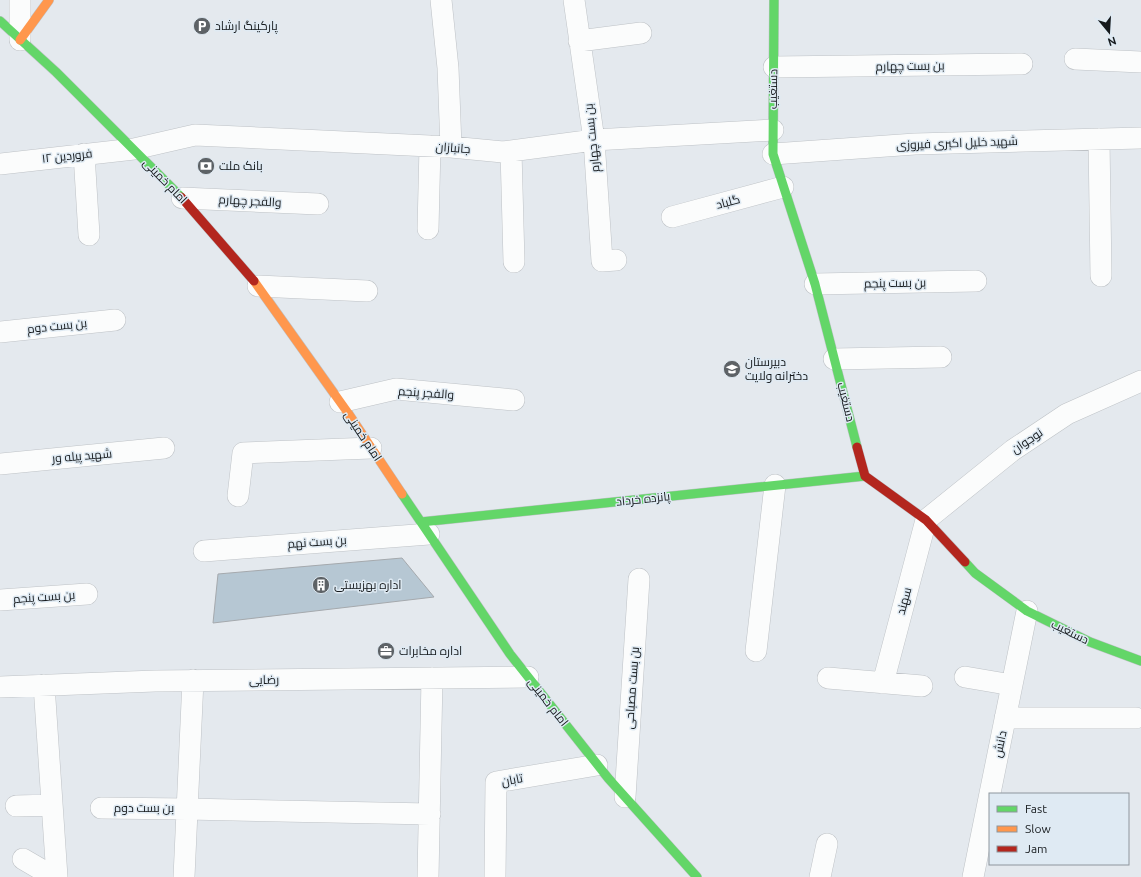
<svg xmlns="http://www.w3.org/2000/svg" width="1141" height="877" font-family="Ubuntu,Cairo,sans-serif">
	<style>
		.building { fill: #b6c7d3; stroke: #a5a9ad }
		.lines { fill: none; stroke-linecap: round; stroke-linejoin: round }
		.street-casing { stroke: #bec2c6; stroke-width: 22 }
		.fast-casing { stroke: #bec2c6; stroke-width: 10 }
		.slow-casing { stroke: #bec2c6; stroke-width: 10 }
		.jam-casing { stroke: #bec2c6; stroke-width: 10 }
		.street { stroke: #fbfcfc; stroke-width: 21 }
		.fast { stroke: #63d668; stroke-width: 9 }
		.slow { stroke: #ff974d; stroke-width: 9 }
		.jam { stroke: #b3261e; stroke-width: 9 }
		.labels { text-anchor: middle; stroke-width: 3; stroke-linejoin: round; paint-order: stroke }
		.poi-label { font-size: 12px; fill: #15191c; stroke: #dfeaf3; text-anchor: start }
		.street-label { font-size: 12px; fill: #15191c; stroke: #dfeaf3 }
	</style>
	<rect width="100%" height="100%" fill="#e4e9ee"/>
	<path class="building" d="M402,558L434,597L213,623L218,574Z"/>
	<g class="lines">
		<defs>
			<path id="street" d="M441,0L448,68L451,147
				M574,0L594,140L602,261L616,260
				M20,40V0
				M579,41L641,33
				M1075,59L1141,62
				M774,67L1022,64
				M1099,139L1101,276
				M511,151L514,262
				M84,154L89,235
				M773,154L915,144L1141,138
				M0,164L134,149L195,135L451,147L503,152L594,140L773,130
				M182,198L318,204
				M672,217L783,187
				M428,229L430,146
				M815,284L976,281
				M258,286L367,291
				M0,332L115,320
				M834,359L941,357
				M340,402L396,389L514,400
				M0,464L164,448
				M238,496L243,453L371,448
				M204,551L429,534
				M0,600L87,594
				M756,651L775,485
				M965,677L1012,685
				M828,678L922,686
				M883,683L926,520L1013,450L1067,414L1141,381
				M44,685L57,877
				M0,687L155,681L528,677
				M1005,718H1136
				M625,797L639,579
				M16,806L52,805
				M101,808L187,809L430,814
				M23,859L54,877
				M184,877L193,680
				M428,877L432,678
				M495,877L496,782L597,765
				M820,877L827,844
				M973,877L1027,611"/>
			<path id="fast" d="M774,0L773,154L815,284L857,447
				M0,21L56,72L181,197
				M402,494L510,654L608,778L697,877
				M421,522L865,476
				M965,562L975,573L1027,611L1090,642L1141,661"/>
			<path id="slow" d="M20,40L49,0
				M254,281L348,413L402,494"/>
			<path id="jam" d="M181,197L254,281
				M857,447L865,476L926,520L965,562"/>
		</defs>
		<use href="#street" class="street-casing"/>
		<use href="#fast" class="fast-casing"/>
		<use href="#slow" class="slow-casing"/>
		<use href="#jam" class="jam-casing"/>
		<use href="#street" class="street"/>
		<use href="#fast" class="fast"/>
		<use href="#slow" class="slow"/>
		<use href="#jam" class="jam"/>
	</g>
	<defs>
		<symbol id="parking-disc" viewBox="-11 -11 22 22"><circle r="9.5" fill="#5d6266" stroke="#dfeaf3"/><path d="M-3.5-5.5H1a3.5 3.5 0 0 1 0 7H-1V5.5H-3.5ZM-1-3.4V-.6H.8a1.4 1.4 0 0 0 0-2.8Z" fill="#fff"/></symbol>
		<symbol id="bank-disc" viewBox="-11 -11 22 22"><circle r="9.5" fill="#5d6266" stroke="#dfeaf3"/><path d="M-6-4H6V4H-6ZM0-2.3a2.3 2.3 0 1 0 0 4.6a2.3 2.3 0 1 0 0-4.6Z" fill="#fff"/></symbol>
		<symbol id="school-disc" viewBox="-11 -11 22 22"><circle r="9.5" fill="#5d6266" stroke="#dfeaf3"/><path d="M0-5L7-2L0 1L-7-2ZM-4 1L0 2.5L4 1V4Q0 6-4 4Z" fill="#fff"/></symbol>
		<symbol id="building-disc" viewBox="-11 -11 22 22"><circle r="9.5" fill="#5d6266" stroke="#dfeaf3"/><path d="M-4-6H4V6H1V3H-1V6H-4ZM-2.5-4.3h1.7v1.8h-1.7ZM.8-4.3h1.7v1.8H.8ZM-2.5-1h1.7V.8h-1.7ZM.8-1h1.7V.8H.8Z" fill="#fff"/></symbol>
		<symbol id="office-disc" viewBox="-11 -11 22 22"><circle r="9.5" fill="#5d6266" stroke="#dfeaf3"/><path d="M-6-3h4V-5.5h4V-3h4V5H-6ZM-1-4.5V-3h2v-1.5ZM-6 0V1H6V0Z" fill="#fff"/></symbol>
	</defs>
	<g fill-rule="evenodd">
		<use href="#parking-disc" x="192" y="16" width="20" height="20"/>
		<use href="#bank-disc" x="196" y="156" width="20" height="20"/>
		<use href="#school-disc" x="722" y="359" width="20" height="20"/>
		<use href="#building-disc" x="311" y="575" width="20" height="20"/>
		<use href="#office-disc" x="376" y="641" width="20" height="20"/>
	</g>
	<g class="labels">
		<g class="poi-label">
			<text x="215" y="30">پارکینگ ارشاد</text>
			<text x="219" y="170">بانک ملت</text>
			<text x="745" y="366">دبیرستان<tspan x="745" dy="14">دخترانه ولایت</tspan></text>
			<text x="334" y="589">اداره بهزیستی</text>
			<text x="399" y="655">اداره مخابرات</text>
		</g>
		<g class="street-label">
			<text transform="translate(910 66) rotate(-1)" y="4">بن بست چهارم</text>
			<text transform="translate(773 89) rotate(-89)" y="4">دستغیب</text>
			<text transform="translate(592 138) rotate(-96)" y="4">بن بست چهارم</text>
			<text transform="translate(957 143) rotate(-2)" y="4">شهید خلیل اکبری فیروزی</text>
			<text transform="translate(453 148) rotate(4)" y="4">جانبازان</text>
			<text transform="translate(67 156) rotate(-6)" y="4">۱۲ فروردین</text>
			<text transform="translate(165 181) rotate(46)" y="4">امام خمینی</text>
			<text transform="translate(250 201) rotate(3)" y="4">والفجر چهارم</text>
			<text transform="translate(728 202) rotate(-15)" y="4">گلباد</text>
			<text transform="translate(895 283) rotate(-1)" y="4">بن بست پنجم</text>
			<text transform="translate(57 326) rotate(-6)" y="4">بن بست دوم</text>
			<text transform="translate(426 393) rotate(4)" y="4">والفجر پنجم</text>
			<text transform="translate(846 402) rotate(76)" y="4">دستغیب</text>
			<text transform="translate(363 436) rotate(56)" y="4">امام خمینی</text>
			<text transform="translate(1027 441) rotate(-34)" y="4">نوجوان</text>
			<text transform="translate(82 456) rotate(-5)" y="4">شهید پیله ور</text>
			<text transform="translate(643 499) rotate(-6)" y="4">پانزده خرداد</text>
			<text transform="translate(317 542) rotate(-4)" y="4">بن بست نهم</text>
			<text transform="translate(44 597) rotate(-4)" y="4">بن بست پنجم</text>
			<text transform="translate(904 601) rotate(-75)" y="4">سهند</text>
			<text transform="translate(1070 632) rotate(26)" y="4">دستغیب</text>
			<text transform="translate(264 680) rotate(-1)" y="4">رضایی</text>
			<text transform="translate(632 688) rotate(-86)" y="4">بن بست مصباحی</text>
			<text transform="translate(548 702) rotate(52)" y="4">امام خمینی</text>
			<text transform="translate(1000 744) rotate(-78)" y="4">دانش</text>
			<text transform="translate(512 780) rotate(-11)" y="4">تابان</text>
			<text x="144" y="812">بن بست دوم</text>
		</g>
	</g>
	<rect x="989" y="793" width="140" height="72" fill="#dfeaf3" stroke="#8e969d"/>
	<rect x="997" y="806" width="20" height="6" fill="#63d668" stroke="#8e969d"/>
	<text x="1025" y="813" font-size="12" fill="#15191c">Fast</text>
	<rect x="997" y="826" width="20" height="6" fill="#ff974d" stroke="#8e969d"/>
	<text x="1025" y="833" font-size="12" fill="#15191c">Slow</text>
	<rect x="997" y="846" width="20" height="6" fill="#b3261e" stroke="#8e969d"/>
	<text x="1025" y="853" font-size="12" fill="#15191c">Jam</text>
	<g transform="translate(1109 32) rotate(162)" stroke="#dfeaf3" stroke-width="3" paint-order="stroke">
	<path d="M0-3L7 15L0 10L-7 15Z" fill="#15191c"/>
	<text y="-6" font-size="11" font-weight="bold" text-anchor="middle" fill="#15191c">N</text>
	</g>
</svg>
